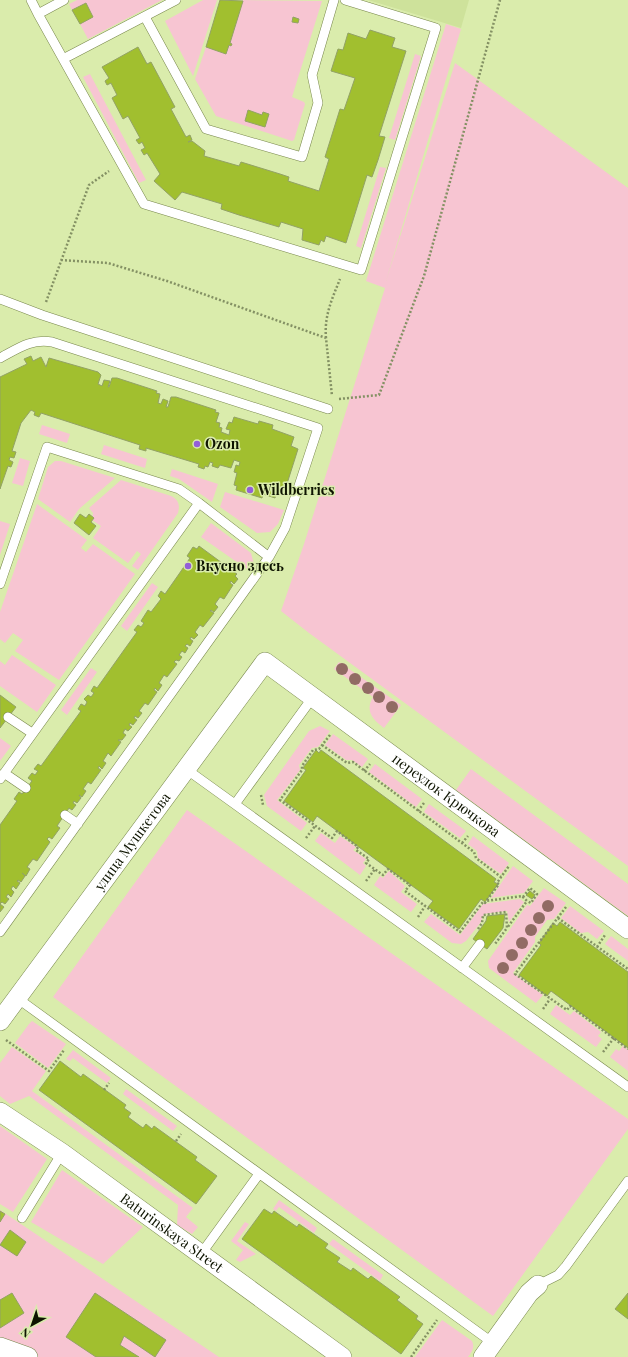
<svg xmlns="http://www.w3.org/2000/svg" width="628" height="1357" font-family="'Playfair Display',serif">
	<style>
		.built { fill: #cee29b }
		.green { fill: #f7c5d2; fill-rule: evenodd }
		.building { fill: #a1bf2f; stroke: #92a265 }
		.lines { fill: none; stroke-linecap: round; stroke-linejoin: round }
		.service-casing { stroke: #78874c; stroke-width: 10 }
		.minor-casing { stroke: #78874c; stroke-width: 20 }
		.path { stroke: #849164; stroke-width: 2.5; stroke-dasharray: 2 2; stroke-linecap: butt }
		.service { stroke: #fff; stroke-width: 9 }
		.minor { stroke: #fff; stroke-width: 19 }
		.tree { fill: #916b64 }
		.poi-dot { fill: #935fd8; stroke: #daecac; stroke-width: 1.5 }
		.labels { text-anchor: middle; stroke-width: 3; stroke-linejoin: round; paint-order: stroke }
		.poi-label { font-size: 14px; font-weight: bold; fill: #0e1400; stroke: #daecac; text-anchor: start }
		.street-label { font-size: 14px; fill: #0e1400; stroke: #daecac }
	</style>
	<rect width="100%" height="100%" fill="#daecac"/>
	<path class="built" d="M368,0H469L461,28Z"/>
	<path class="green" d="M77,0H162L88,39L80,24L93,17L86,4L72,10L69,4Z
		M203,0H217L193,76L165,21Z
		M243,0L322,1L292,97L304,102L305,104L294,140L292,141L216,116L195,79L206,47L226,54L229,45L231,46L232,44L230,43ZM249,110L262,115L263,112L269,114L265,127L245,121Z
		M446,24L461,29L386,281L455,63L628,188V866L309,633L281,611L304,544L385,288L366,281Z
		M415,54L421,56L395,140L389,138Z
		M90,74L146,180L139,183L83,77Z
		M380,167L386,168L361,248L356,246Z
		M42,425L70,434L67,443L39,434Z
		M104,445L147,459L145,468L101,454Z
		M20,458L30,461L23,486L12,483Z
		M55,461H61L115,478L79,509L70,522L38,499L48,467Z
		M172,469L218,484L212,502L179,479L170,476Z
		M121,480L171,496C179,500 180,505 178,513L138,570L132,566L141,554L137,551L128,563L93,538L101,526L92,520L93,513L89,508Z
		M225,492L284,510L278,524L270,532L257,533L220,507Z
		M37,504L87,540L81,548L86,552L93,544L135,574L59,680L15,651L23,640L13,633L5,643L0,639V612Z
		M0,521L10,524L0,555Z
		M211,523L251,553L254,564L251,572L201,537Z
		M152,583L158,587L127,631L121,626Z
		M12,655L56,685L37,712L0,686V661L5,665Z
		M339,662L401,705L384,728C372,719 365,711 373,697L334,669Z
		M91,668L97,672L67,715L61,710Z
		M320,726L330,731L318,747L312,748L299,765L300,770L277,800L307,823L301,831L267,806L264,795L309,731Z
		M333,734L368,759L362,767L352,760H346L325,745Z
		M0,738L11,746L0,761Z
		M375,764L422,799L416,807L369,772Z
		M471,769L628,884V916L456,790Z
		M429,804L466,831L460,838L424,812Z
		M187,810L628,1119V1129L493,1316L53,997Z
		M321,833L335,843L340,836L356,847L353,850L366,859L363,863L366,866L360,875L315,841Z
		M473,836L509,863L501,874L478,858L477,851L468,844Z
		M513,866L533,881L524,893L491,898Z
		M389,871L405,886L401,892L417,904L411,912L374,885L380,876L383,878Z
		M544,888L566,903L554,919L547,920L535,937V942L513,973L543,995L536,1003L489,968L488,961L527,905L530,906Z
		M520,899L524,902L509,922L507,911L484,914L481,922L466,941L461,944L452,943L424,922L431,914L460,935L483,904Z
		M570,906L604,931L597,939L588,932L581,933L561,918Z
		M611,936L628,949V961L605,944Z
		M556,1005L570,1015L574,1011L601,1032L598,1036L602,1039L596,1047L550,1014Z
		M32,1021L66,1044L48,1068L15,1043L29,1024Z
		M623,1046L628,1050V1071L610,1057L616,1049L619,1051Z
		M12,1047L46,1071L32,1091L193,1208L186,1217L198,1227L192,1234L177,1225L178,1205L29,1096L10,1104L0,1096V1063Z
		M73,1050L111,1078L107,1083L73,1058L70,1061L66,1059Z
		M126,1089L177,1126L173,1131L123,1094Z
		M0,1126L47,1159L13,1212L0,1204Z
		M62,1170L143,1227L103,1264L31,1222Z
		M279,1200L317,1228L314,1233L279,1207L276,1211L273,1209Z
		M0,1210L219,1357H0Z
		M245,1222L249,1224L237,1241L256,1254L240,1262L236,1260L243,1250L231,1241Z
		M333,1239L383,1275L380,1281L329,1244Z
		M442,1320L472,1341C475,1348 472,1351 468,1357H415Z"/>
	<path class="building" d="M220,0L243,1L230,43L232,44L231,46L229,45L226,54L206,47Z
		M86,3L93,17L80,24L72,10Z
		M293,17L299,19L298,23L292,22Z
		M370,30L395,38L392,47L406,51L379,136L385,137L378,160L372,177L367,175L346,243L326,236L324,242L321,240L319,245L302,240L303,229L281,222L279,227L239,215L221,209L222,204L182,192L175,200L154,181L160,174L147,153L144,155L141,150L145,148L142,142L139,144L136,140L140,138L128,116L123,119L112,98L117,95L111,83L107,85L105,81L109,78L102,67L138,47L147,64L151,62L175,107L171,109L186,137L190,135L192,140L188,142L192,141L205,151L204,156L239,166L241,162L280,174L289,177L288,181L319,191L329,159L325,157L340,109L344,110L355,78L331,71L338,49L343,50L348,33L366,39Z
		M248,110L262,115L263,112L269,114L265,127L245,121Z
		M31,356L33,361L41,357L46,367L49,358L98,372L101,375L98,384L102,386L104,380L110,381L108,387H109L112,378H117L157,391L156,393L160,394L158,403L161,404L163,399L168,401L166,407H168L171,397H176L216,410L215,412L219,413L216,422L220,423L219,427L222,428L221,432L229,435L230,430L226,429L229,422L232,423L234,417L258,424L259,421L273,425L272,429L294,437L291,446L298,449L285,490L278,488L275,498L263,494L262,498L236,490L237,486L234,485L237,473L234,472L236,465L239,466L240,462L234,460L231,468L220,465L218,468L212,466L213,463L210,462L208,467L205,466L204,469L198,467L199,464L146,448V451L139,449L140,445L41,413L39,417L34,415L35,412L31,410L21,423L12,451L16,452L14,458L10,457L9,460L13,462L11,467L8,466L0,489V377L27,364L24,359Z
		M80,514L86,518L89,514L94,518L91,522L96,526L89,535L74,523Z
		M199,546L237,574L235,576L238,579L234,584L231,581L230,583L233,585L224,599L220,597L215,604L218,607L214,612L211,610L210,611L214,613L203,627L200,625L195,632L198,635L194,639L191,637L190,639L193,641L190,646L187,644L185,646L188,648L185,653L182,651L179,655L182,657L179,661L176,660L174,662L177,664L167,677L164,675L159,683L162,685L158,691L155,688L154,690L157,692L148,705L145,703L139,711L142,713L138,718L135,716L134,718L137,720L133,725L130,723L129,725L132,727L128,731L125,729L123,733L126,735L122,740H118L121,742L111,756L108,753L103,761L106,763L102,769L99,766L98,768L101,770L91,784L88,782L83,789L86,791L82,797L79,795L81,798L77,803L74,801L73,803L76,805L72,810L69,808L57,826L60,828L52,839L49,837L47,839L50,842L37,861L33,859L27,867L30,869L26,876L22,873L25,876L21,882L18,880L17,881L20,883L16,889L13,886L11,889L14,892L11,897L8,894L6,897L9,899L5,904L2,902L0,904L4,907L0,912V825L17,801L14,799L19,792L22,794L32,781L28,778L32,773L35,775L38,771L34,769L38,764L41,766L81,711L78,709L81,704L85,706L87,702L84,699L88,695L91,697L94,693L91,691L94,686L97,688L124,650L137,632L134,630L138,625L141,627L144,623L141,621L148,610L151,612L161,599L158,596L161,591L165,594L179,574L190,558L187,556L193,547L197,549Z
		M0,695L16,707L0,728Z
		M316,750L319,753L321,750L496,879L494,882L498,884L485,902L481,899L459,929L428,907L433,901L375,859L317,816L313,822L284,801L306,770L303,768Z
		M530,891L535,895L532,899L526,895Z
		M505,914L503,928L487,949L473,939L486,921L487,916Z
		M560,922L628,972V1048L551,991L547,996L519,975L541,945L539,943L553,923L557,926Z
		M60,1061L81,1077L83,1074L126,1105L124,1108L131,1113L128,1117L143,1128L146,1124L152,1129L154,1126L197,1157L195,1160L217,1176L196,1204L39,1090Z
		M264,1209L272,1214L274,1211L297,1227L299,1224L328,1244L325,1248L340,1258L337,1262L351,1271L353,1268L368,1279L371,1276L400,1297L397,1300L418,1316L416,1319L423,1324L401,1354L242,1239Z
		M0,1211L5,1214L0,1222Z
		M10,1230L26,1242L17,1256L0,1245Z
		M12,1293L24,1313L0,1328V1300Z
		M95,1293L166,1340L155,1357L124,1336L120,1345L139,1357H96L66,1337Z
		M628,1293V1319L615,1309Z"/>
	<g class="lines">
		<defs>
			<path id="service" d="M31,0L38,14L64,0
				M38,14L144,204L361,270L436,28L345,0
				M145,17L206,129L302,157L318,103L312,75L334,0
				M63,59L176,0
				M0,299L42,315L328,409
				M0,358C17,349 32,338 52,342L318,428L285,528L269,557
				M0,584L47,447L179,489L199,503
				M8,717L32,733
				M186,769L628,1087
				M4,773L26,788
				M0,779L199,503L269,557L0,932
				M235,804L313,697
				M65,815L78,824
				M462,968L480,944
				M17,998L493,1343
				M22,1218L62,1153
				M201,1254L259,1174
				M538,1285L558,1275L566,1266L628,1181"/>
			<g id="minor">
				<path id="s1" d="M0,1021L265,662L628,929"/>
				<path id="s2" d="M0,1112L62,1153L342,1357"/>
				<path d="M0,1347L28,1357"/>
				<path d="M483,1357L529,1293L538,1285"/>
			</g>
		</defs>
		<use href="#service" class="service-casing"/>
		<use href="#minor" class="minor-casing"/>
		<path class="path" d="M61,260L108,263L167,281L326,338L332,396
			M46,302L89,185L109,171
			M326,338C324,316 332,299 340,279
			M339,399L379,395L424,276L500,0
			M330,735L319,749L313,750L302,766V770L280,800L332,838L337,831L358,847L356,850L369,859L366,863L383,875L388,869L410,885L405,891L460,932L483,902L485,903L486,901L522,896L527,901L507,928
			M322,745L347,763L353,762L474,852L476,858L501,877L509,866
			M364,771L370,764
			M261,795L263,805
			M418,811L424,803
			M306,838L315,826
			M462,843L468,836
			M366,881L375,869
			M523,897L530,888L537,894L531,903L527,901
			M487,900L499,884L497,883L501,877
			M566,907L515,974L567,1010L570,1006L628,1049
			M418,917L425,906
			M558,918L628,969
			M478,929L482,923L483,915L506,912L507,928L495,944
			M597,947L605,935
			M543,1009L550,999
			M6,1040L49,1071L64,1050
			M603,1052L614,1038
			M104,1090L109,1083
			M176,1141L181,1134
			M411,1357L437,1320"/>
		<use href="#service" class="service"/>
		<use href="#minor" class="minor"/>
	</g>
	<g class="tree">
		<circle cx="342" cy="669" r="6"/>
		<circle cx="355" cy="679" r="6"/>
		<circle cx="368" cy="688" r="6"/>
		<circle cx="379" cy="697" r="6"/>
		<circle cx="392" cy="707" r="6"/>
		<circle cx="548" cy="906" r="6"/>
		<circle cx="539" cy="918" r="6"/>
		<circle cx="531" cy="930" r="6"/>
		<circle cx="522" cy="943" r="6"/>
		<circle cx="512" cy="955" r="6"/>
		<circle cx="503" cy="968" r="6"/>
	</g>
	<g class="poi-dot">
		<circle cx="197" cy="444" r="4"/>
		<circle cx="250" cy="490" r="4"/>
		<circle cx="188" cy="566" r="4"/>
	</g>
	<g class="labels">
		<g class="poi-label">
			<text x="205" y="449">Ozon</text>
			<text x="258" y="495">Wildberries</text>
			<text x="196" y="571">Вкусно здесь</text>
		</g>
		<g class="street-label">
			<text dy="5" stroke="none"><textPath href="#s1" startOffset="671">переулок Крючкова</textPath></text>
			<text dy="5" stroke="none"><textPath href="#s1" startOffset="223">улица Мушкетова</textPath></text>
			<text dy="5" stroke="none"><textPath href="#s2" startOffset="210">Baturinskaya Street</textPath></text>
		</g>
	</g>
	<g transform="translate(32 1325) rotate(220)" stroke="#daecac" stroke-width="3" paint-order="stroke">
	<path d="M0-3L7 15L0 10L-7 15Z" fill="#0e1400"/>
	<text y="-6" font-size="11" font-weight="bold" text-anchor="middle" fill="#0e1400">N</text>
	</g>
</svg>
